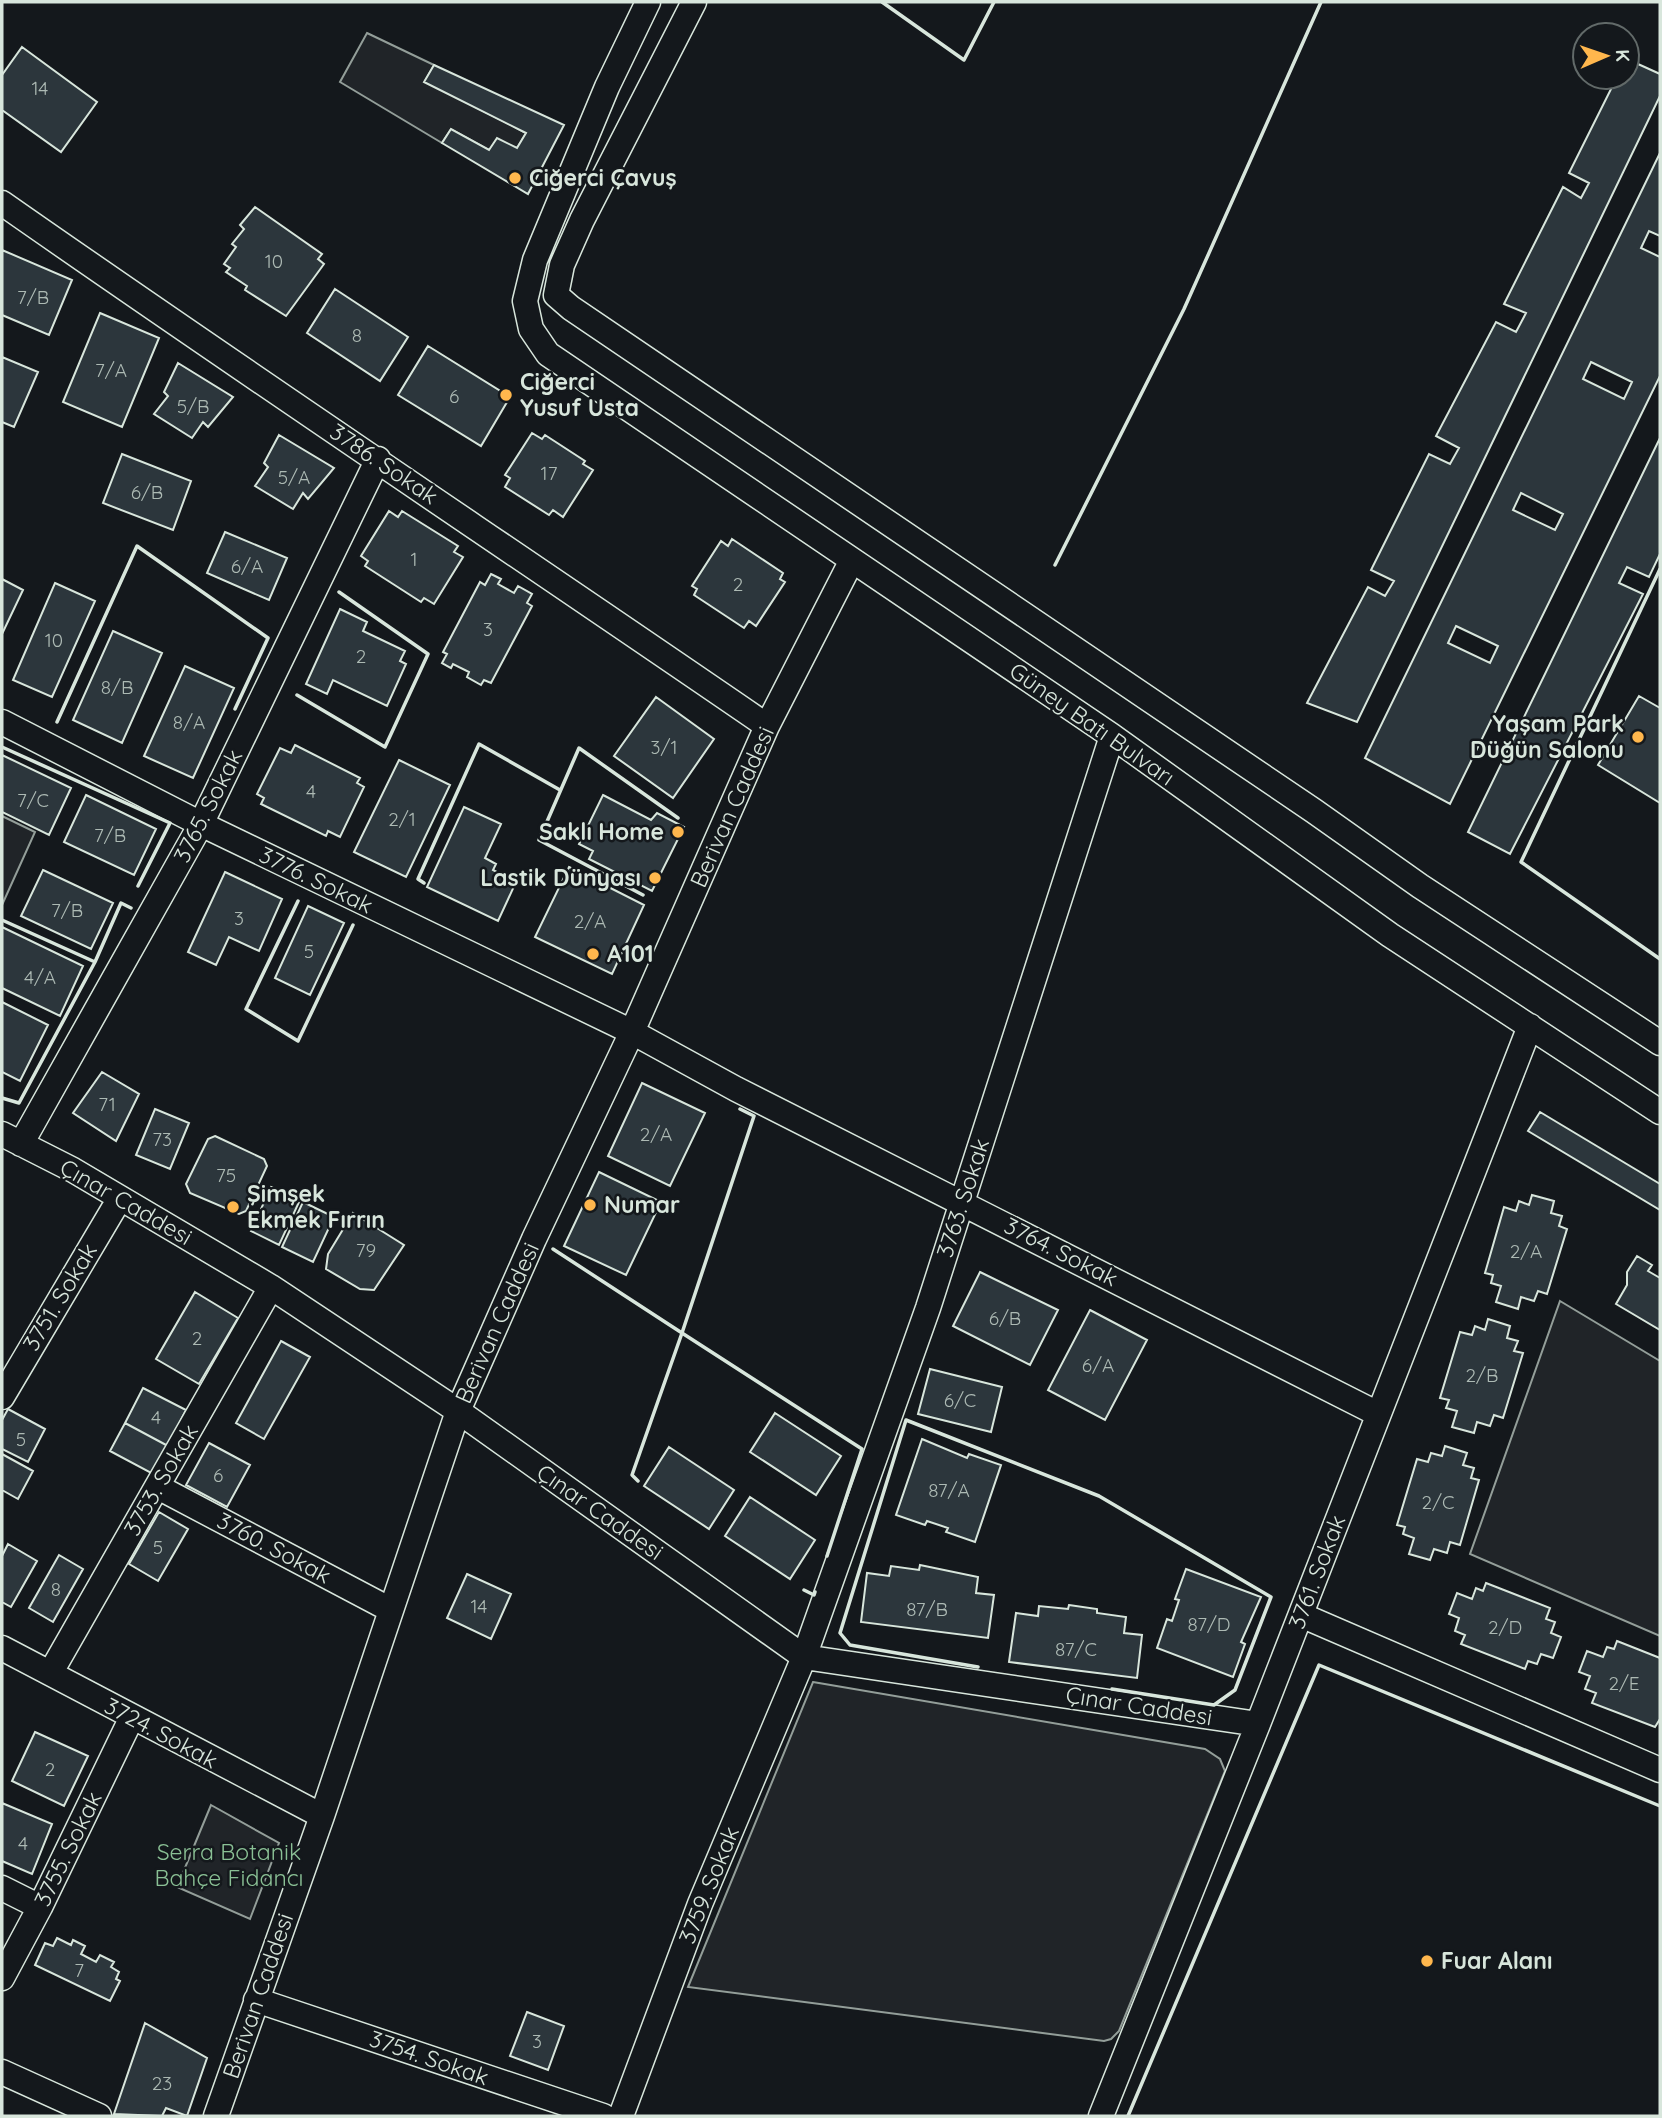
<svg xmlns="http://www.w3.org/2000/svg" width="1662" height="2118" font-family="Quicksand,sans-serif">
	<style>
		.green { fill: #202428; stroke: #939e99; stroke-width: 2 }
		.building { fill: #2c363c; stroke: #d8e6dc; stroke-width: 2; fill-rule: evenodd }
		.lines { fill: none; stroke-linecap: round; stroke-linejoin: round }
		.minor-casing { stroke: #d8e6dc; stroke-width: 27 }
		.minor { stroke: #14181c; stroke-width: 24 }
		.wall { stroke: #d8e6dc; stroke-width: 3.5 }
		.poi-dot { fill: #ffb74d; stroke: #14181c; stroke-width: 2.5 }
		.labels { text-anchor: middle; stroke-width: 5; stroke-linejoin: round; paint-order: stroke }
		.number-label { font-size: 19px; fill: #adbab4 }
		.poi-label { font-size: 23px; font-weight: bold; fill: #d8e6dc; stroke: #14181c; text-anchor: start }
		.street-label { font-size: 23px; fill: #d8e6dc; stroke: #14181c }
		.park-label { font-size: 23px; fill: #8ac095; stroke: #14181c }
	</style>
	<rect width="100%" height="100%" fill="#14181c"/>
	<path class="green" d="M367,33L434,65L425,81L526,133L517,148L489,150L451,129L442,143L340,82Z
		M2,816L35,832L2,905Z
		M1560,1301L1660,1361V1636L1470,1554Z
		M813,1682L1205,1749L1220,1759L1225,1771L1119,2031L1111,2039L1104,2041L688,1987Z
		M211,1805L279,1843L250,1919L177,1887Z"/>
	<path class="building" d="M22,47L97,102L61,152L2,110V75Z
		M1627,59L1660,74V96L1357,722L1307,703L1368,587L1385,596L1394,581L1371,570L1429,454L1450,464L1459,448L1436,436L1496,322L1516,332L1526,313L1504,304L1563,187L1581,198L1589,183L1569,173L1617,77H1627Z
		M434,65L564,125L528,194L442,143L451,129L489,150L497,138L517,148L526,133L424,82Z
		M1660,153V236L1649,231L1641,248L1660,257V376L1450,804L1365,758ZM1591,362L1632,382L1624,399L1583,379ZM1521,493L1563,514L1555,530L1513,510ZM1456,626L1498,646L1490,663L1448,643Z
		M255,207L322,254L318,259L324,264L286,316L245,290L247,286L226,272L230,268L224,264L236,247L232,244L244,229L240,225Z
		M2,250L72,280L49,335L2,315Z
		M335,289L408,337L380,381L307,333Z
		M100,313L159,338L122,427L63,402Z
		M428,346L510,397L481,446L398,395Z
		M2,357L38,372L14,427L2,422Z
		M178,363L233,397L208,427L203,422L192,438L154,414L168,396L164,392Z
		M532,433L542,439L545,435L585,461L583,464L593,470L563,517L553,510L549,515L505,487L510,478L505,475Z
		M279,435L334,468L308,499L303,493L293,509L255,486L268,467L264,463Z
		M1660,438V554L1649,577L1627,567L1619,583L1643,594L1510,854L1468,832Z
		M122,454L191,481L173,530L103,503Z
		M389,511L398,517L402,511L458,546L454,552L463,557L434,604L424,598L421,602L365,566L368,561L361,556Z
		M225,532L287,558L269,600L207,573Z
		M732,539L783,573L780,579L785,582L756,626L749,621L744,628L694,595L697,589L692,586L721,541L728,546Z
		M491,574L501,579L498,584L514,593L518,586L532,594L527,603L532,606L491,683L484,680L481,685L467,677L469,672L453,664L451,668L442,663L447,654L443,652L480,582L485,585Z
		M2,579L23,590L2,634Z
		M55,583L95,601L52,697L13,680Z
		M340,609L367,622L363,631L405,651L400,661L406,664L387,706L333,680L327,694L306,684Z
		M113,631L162,653L122,743L73,720Z
		M185,666L234,688L193,778L144,756Z
		M1639,696L1660,708V803L1598,765Z
		M656,697L714,739L673,798L614,756Z
		M295,745L360,778L357,783L364,787L340,837L328,831L326,836L261,804L264,798L257,794L280,748L291,753Z
		M2,755L71,788L49,835L2,812Z
		M399,760L450,785L406,877L354,852Z
		M86,795L156,829L134,875L64,842Z
		M603,795L651,820L657,813L684,827L652,891L589,859L593,851L579,844Z
		M464,807L501,824L485,858L496,864L493,870L516,882L498,921L427,887Z
		M569,867L644,905L612,974L535,937Z
		M43,870L113,903L91,949L21,916Z
		M225,872L282,899L259,951L229,937L216,965L188,952Z
		M308,906L344,923L310,995L275,978Z
		M2,927L83,966L60,1016L2,988Z
		M2,1002L48,1025L20,1081L2,1072Z
		M102,1072L139,1094L116,1141L73,1113Z
		M642,1083L705,1113L670,1186L608,1156Z
		M155,1109L189,1123L170,1169L136,1155Z
		M1540,1112L1660,1184V1210L1528,1131Z
		M215,1136L264,1159L267,1166L246,1211L239,1214L190,1193L186,1184L208,1139Z
		M599,1172L661,1202L626,1275L564,1246Z
		M271,1187L300,1200L279,1245L251,1231Z
		M1532,1195L1554,1201L1551,1213L1562,1216L1559,1226L1567,1229L1547,1294L1538,1291L1534,1301L1521,1297L1518,1309L1496,1302L1501,1286L1491,1283L1493,1275L1485,1273L1504,1207L1516,1211L1519,1201L1529,1205Z
		M303,1202L334,1217L313,1262L282,1247Z
		M353,1213L404,1245L374,1290L360,1289L326,1269L328,1254Z
		M1637,1256L1652,1265L1648,1271L1660,1278V1330L1616,1304L1627,1285V1272Z
		M980,1272L1058,1310L1030,1365L953,1326Z
		M195,1292L238,1318L199,1384L156,1359Z
		M1090,1310L1147,1340L1105,1420L1048,1390Z
		M1488,1319L1510,1326L1507,1338L1518,1341L1514,1351L1523,1353L1503,1418L1494,1415L1490,1426L1477,1422L1474,1433L1452,1427L1457,1411L1446,1408L1449,1400L1440,1398L1460,1332L1472,1335L1475,1326L1485,1330Z
		M281,1341L310,1357L264,1439L236,1423Z
		M930,1369L1002,1387L991,1432L918,1414Z
		M143,1388L186,1410L168,1446L125,1423Z
		M8,1409L45,1429L28,1462L2,1449V1420Z
		M775,1413L841,1456L816,1495L750,1452Z
		M125,1423L168,1446L153,1474L110,1451Z
		M922,1439L967,1458L969,1454L1001,1465L975,1542L946,1532L948,1528L927,1521L925,1525L896,1515Z
		M209,1443L250,1465L227,1507L186,1485Z
		M1445,1446L1467,1453L1463,1465L1474,1468L1471,1478L1479,1480L1460,1545L1450,1542L1447,1553L1434,1549L1430,1560L1409,1554L1414,1538L1403,1534L1405,1527L1397,1525L1417,1459L1428,1462L1431,1453L1442,1456Z
		M669,1447L734,1490L709,1529L644,1486Z
		M2,1454L33,1471L18,1499L2,1490Z
		M750,1497L815,1540L790,1579L725,1536Z
		M159,1512L188,1529L158,1581L129,1564Z
		M8,1544L37,1561L11,1607L2,1602V1556Z
		M59,1555L83,1569L53,1622L29,1608Z
		M920,1565L978,1577L976,1593L994,1595L988,1638L861,1622L867,1573L889,1576L891,1566L919,1570Z
		M1186,1569L1261,1597L1241,1642L1245,1644L1233,1677L1157,1648L1167,1619L1172,1621L1179,1600L1175,1599Z
		M467,1574L511,1594L491,1639L447,1618Z
		M1486,1583L1550,1608L1546,1619L1555,1622L1551,1633L1561,1637L1553,1658L1541,1654L1537,1664L1528,1661L1525,1669L1461,1644L1465,1635L1455,1631L1459,1618L1449,1614L1457,1593L1472,1599L1476,1588L1483,1591Z
		M1069,1605L1097,1609V1613L1126,1617L1124,1633L1142,1635L1137,1678L1009,1662L1016,1613L1038,1616L1039,1606L1068,1609Z
		M1617,1641L1660,1658V1719L1655,1727L1592,1703L1596,1693L1585,1689L1590,1676L1579,1672L1587,1651L1603,1657L1607,1647L1614,1649Z
		M35,1732L88,1756L64,1806L12,1781Z
		M2,1803L52,1824L32,1874L2,1861Z
		M57,1938L71,1945L73,1940L85,1946L81,1954L96,1962L100,1955L114,1962L111,1967L119,1972L116,1979L120,1981L110,2001L35,1965L45,1943L53,1946Z
		M527,2012L564,2026L548,2070L510,2056Z
		M145,2023L207,2058L187,2116L166,2108L162,2116L114,2114Z"/>
	<g class="lines">
		<defs>
			<path id="minor" d="M648,2L607,87L535,260L525,301L531,329L548,354L1112,736L1390,935L1660,1112
				M694,2L582,220L562,265L556,295L571,308L1314,811L1420,886L1660,1043
				M2,203C255,380 512,551 767,726
				M2,722L201,824L632,1032L736,1089L1378,1414
				M2,1134L73,1170L271,1287L458,1411L804,1657L1258,1724
				M21,1144L201,824L378,459
				M2,1397L120,1198
				M158,1487L389,1609
				M1301,1615L1660,1770
				M2,1648L322,1816
				M51,1672L271,1287
				M2,1888L40,1907
				M2,1978L40,1907L131,1719
				M256,2000L603,2116
				M2,2072L99,2116
				M216,2116L322,1816L458,1411L534,1239L632,1032L767,726L852,560
				M621,2116L700,1904L804,1657L928,1308L1112,736
				M1101,2116L1258,1724L1530,1026"/>
		</defs>
		<use href="#minor" class="minor-casing"/>
		<use href="#minor" class="minor"/>
		<path class="wall" d="M882,2L964,60L994,2
			M1055,565L1184,309L1321,2
			M1660,569L1521,862L1660,959
			M297,695L385,747L428,654L339,592
			M57,722L137,546L268,638L235,709
			M2,747L170,823L138,886
			M424,883L418,879L479,744L560,790
			M643,895L539,840L579,748L678,818
			M298,901L246,1009L298,1041L353,925
			M2,920L95,962L121,903L131,908
			M2,1098L19,1103L95,962
			M553,1249L682,1333L754,1116L740,1109
			M638,1481L632,1475L682,1333L862,1449L827,1556
			M804,1590L814,1595L815,1592
			M978,1667L850,1645L840,1633L906,1420L1099,1496L1271,1597L1235,1690L1214,1705L1112,1689
			M1128,2116L1319,1665L1660,1806"/>
	</g>
	<g class="poi-dot">
		<circle cx="515" cy="178" r="7"/>
		<circle cx="506" cy="395" r="7"/>
		<circle cx="1638" cy="737" r="7"/>
		<circle cx="678" cy="832" r="7"/>
		<circle cx="655" cy="878" r="7"/>
		<circle cx="593" cy="954" r="7"/>
		<circle cx="590" cy="1205" r="7"/>
		<circle cx="233" cy="1207" r="7"/>
		<circle cx="1427" cy="1961" r="7"/>
	</g>
	<g class="labels">
		<g class="number-label">
			<text x="40" y="95">14</text>
			<text x="274" y="268">10</text>
			<text x="33" y="304">7/B</text>
			<text x="357" y="342">8</text>
			<text x="111" y="377">7/A</text>
			<text x="454" y="403">6</text>
			<text x="193" y="413">5/B</text>
			<text x="549" y="480">17</text>
			<text x="294" y="484">5/A</text>
			<text x="147" y="499">6/B</text>
			<text x="414" y="566">1</text>
			<text x="247" y="573">6/A</text>
			<text x="738" y="591">2</text>
			<text x="488" y="636">3</text>
			<text x="54" y="647">10</text>
			<text x="361" y="663">2</text>
			<text x="117" y="694">8/B</text>
			<text x="189" y="729">8/A</text>
			<text x="664" y="754">3/1</text>
			<text x="311" y="798">4</text>
			<text x="33" y="807">7/C</text>
			<text x="402" y="826">2/1</text>
			<text x="110" y="842">7/B</text>
			<text x="67" y="917">7/B</text>
			<text x="239" y="925">3</text>
			<text x="590" y="928">2/A</text>
			<text x="309" y="958">5</text>
			<text x="40" y="984">4/A</text>
			<text x="107" y="1111">71</text>
			<text x="656" y="1141">2/A</text>
			<text x="162" y="1146">73</text>
			<text x="226" y="1182">75</text>
			<text x="366" y="1257">79</text>
			<text x="1526" y="1258">2/A</text>
			<text x="1005" y="1325">6/B</text>
			<text x="197" y="1345">2</text>
			<text x="1098" y="1372">6/A</text>
			<text x="1482" y="1382">2/B</text>
			<text x="960" y="1407">6/C</text>
			<text x="156" y="1424">4</text>
			<text x="21" y="1446">5</text>
			<text x="218" y="1482">6</text>
			<text x="949" y="1497">87/A</text>
			<text x="1438" y="1509">2/C</text>
			<text x="158" y="1554">5</text>
			<text x="56" y="1596">8</text>
			<text x="479" y="1613">14</text>
			<text x="927" y="1616">87/B</text>
			<text x="1209" y="1631">87/D</text>
			<text x="1505" y="1634">2/D</text>
			<text x="1076" y="1656">87/C</text>
			<text x="1624" y="1690">2/E</text>
			<text x="50" y="1776">2</text>
			<text x="23" y="1850">4</text>
			<text x="79" y="1977">7</text>
			<text x="537" y="2048">3</text>
			<text x="162" y="2090">23</text>
		</g>
		<g class="poi-label">
			<text x="529" y="186">Ciğerci Çavuş</text>
			<text x="520" y="390">Ciğerci<tspan x="520" dy="26">Yusuf Usta</tspan></text>
			<text x="1624" y="732" text-anchor="end">Yaşam Park<tspan x="1624" dy="26">Düğün Salonu</tspan></text>
			<text x="664" y="840" text-anchor="end">Saklı Home</text>
			<text x="641" y="886" text-anchor="end">Lastik Dünyası</text>
			<text x="607" y="962">A101</text>
			<text x="247" y="1202">Şimşek<tspan x="247" dy="26">Ekmek Fırrın</tspan></text>
			<text x="604" y="1213">Numar</text>
			<text x="1441" y="1969">Fuar Alanı</text>
		</g>
		<g class="street-label">
			<text transform="translate(384 464) rotate(34)" y="8">3786. Sokak</text>
			<text transform="translate(1092 724) rotate(35)" y="8">Güney Batı Bulvarı</text>
			<text transform="translate(208 806) rotate(-63)" y="8">3765. Sokak</text>
			<text transform="translate(732 807) rotate(-66)" y="8">Berivan Caddesi</text>
			<text transform="translate(316 880) rotate(26)" y="8">3776. Sokak</text>
			<text transform="translate(963 1198) rotate(-72)" y="8">3763. Sokak</text>
			<text transform="translate(126 1202) rotate(30)" y="8">Çınar Caddesi</text>
			<text transform="translate(1061 1252) rotate(27)" y="8">3764. Sokak</text>
			<text transform="translate(60 1297) rotate(-59)" y="8">3751. Sokak</text>
			<text transform="translate(497 1323) rotate(-66)" y="8">Berivan Caddesi</text>
			<text transform="translate(161 1480) rotate(-60)" y="8">3753. Sokak</text>
			<text transform="translate(600 1512) rotate(35)" y="8">Çınar Caddesi</text>
			<text transform="translate(274 1548) rotate(28)" y="8">3760. Sokak</text>
			<text transform="translate(1317 1572) rotate(-69)" y="8">3761. Sokak</text>
			<text transform="translate(1139 1706) rotate(9)" y="8">Çınar Caddesi</text>
			<text transform="translate(161 1733) rotate(28)" y="8">3724. Sokak</text>
			<text transform="translate(68 1849) rotate(-64)" y="8">3755. Sokak</text>
			<text transform="translate(709 1885) rotate(-68)" y="8">3759. Sokak</text>
			<text transform="translate(258 1996) rotate(-71)" y="8">Berivan Caddesi</text>
			<text transform="translate(429 2058) rotate(19)" y="8">3754. Sokak</text>
		</g>
		<g class="park-label">
			<text x="229" y="1860">Serra Botanik<tspan x="229" dy="26">Bahçe Fidancı</tspan></text>
		</g>
	</g>
	<rect width="1662" height="2118" fill="none" stroke="#d8e6dc" stroke-width="7"/>
	<g transform="translate(1606 56) rotate(88)"><circle r="33" fill="#14181c" stroke="#626a69" stroke-width="2"/>
	<path d="M0-5L12 26L0 18L-12 26Z" fill="#ffb74d"/>
	<text y="-10" font-size="19" font-weight="bold" text-anchor="middle" fill="#d8e6dc">K</text>
	</g>
</svg>
